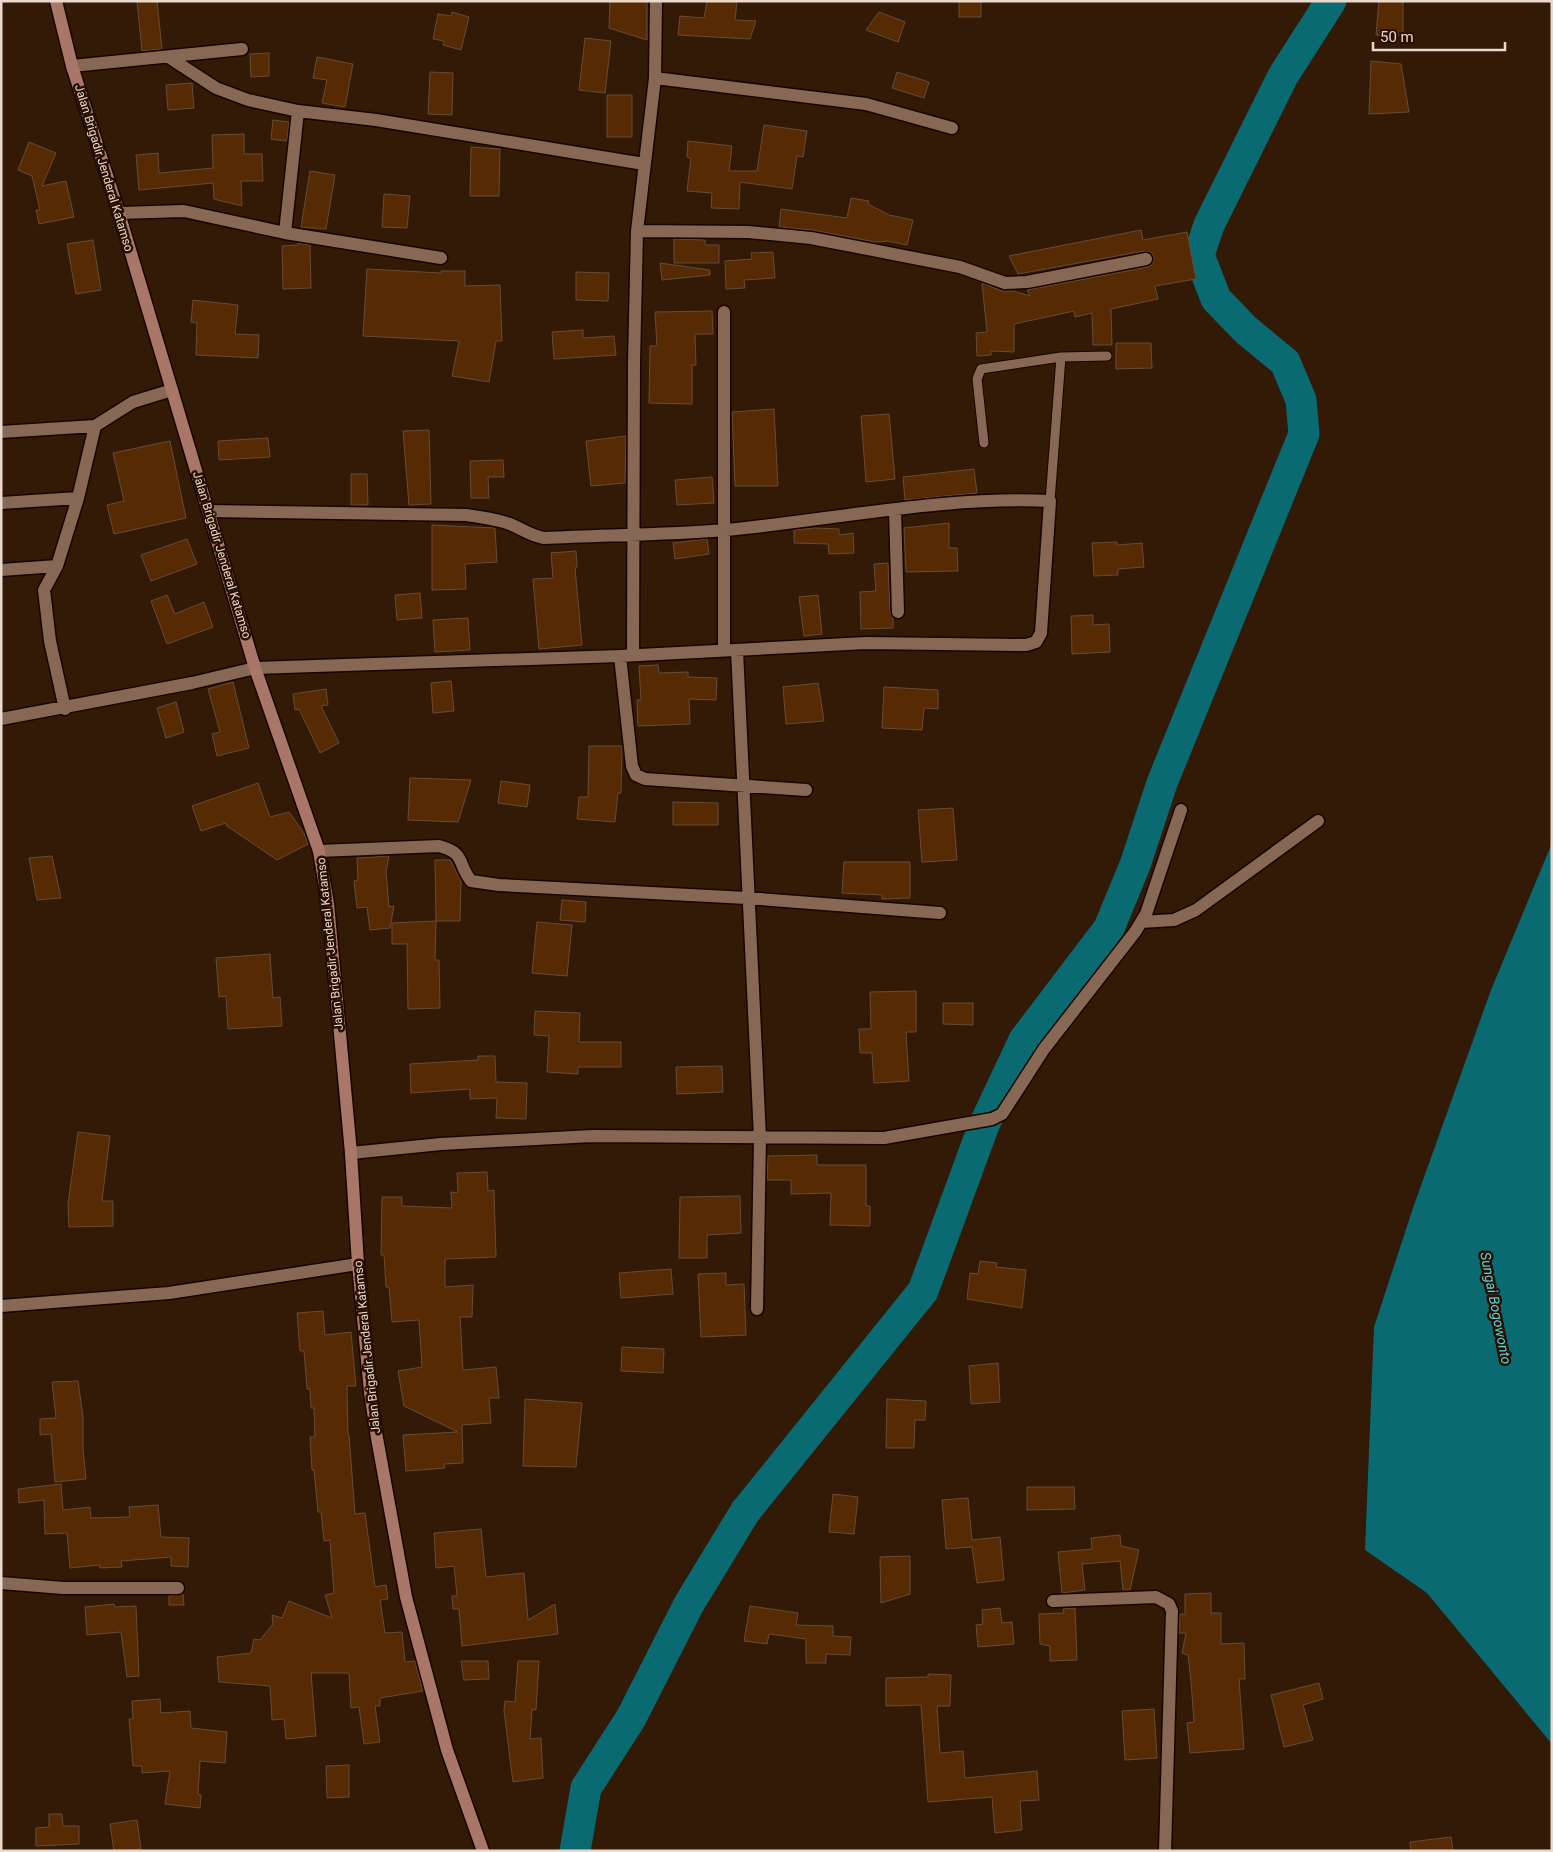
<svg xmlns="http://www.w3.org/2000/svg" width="1553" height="1852" font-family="Roboto,sans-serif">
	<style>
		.water { fill: #096a72 }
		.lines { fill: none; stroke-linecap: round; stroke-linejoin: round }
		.river { stroke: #096a72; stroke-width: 31 }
		.building { fill: #562b04; stroke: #674b38 }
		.service-casing { stroke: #190400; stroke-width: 11 }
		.minor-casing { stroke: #190400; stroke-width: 15 }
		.secondary-casing { stroke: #190400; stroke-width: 15 }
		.service { stroke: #866854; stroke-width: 9 }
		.minor { stroke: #866854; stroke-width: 12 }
		.secondary { stroke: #a97768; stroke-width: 12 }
		.labels { text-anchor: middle; stroke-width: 5; stroke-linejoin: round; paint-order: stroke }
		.street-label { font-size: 12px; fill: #ebd9ce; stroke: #281001 }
		.water-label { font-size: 14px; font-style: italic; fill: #59d4df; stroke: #281001 }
	</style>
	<rect width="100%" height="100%" fill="#321a07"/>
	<path class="water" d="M1552,843V1744L1427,1593L1365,1550L1374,1327L1413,1208L1491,990Z"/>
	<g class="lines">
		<path class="river" d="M575,1851L586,1788L631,1718L689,1604L745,1512L923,1291L984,1125L1024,1040L1109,928L1135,865L1162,783L1304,434L1301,400L1285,362L1246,330L1216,299L1199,255L1209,225L1283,76L1331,1"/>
	</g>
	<path class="building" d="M137,1H157L162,49L142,51Z
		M610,1H647V40L609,28Z
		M707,1H737L735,20L756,21L750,39L678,35L680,16L704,18Z
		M959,1H981V17H959Z
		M1379,1H1403V36L1376,35Z
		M452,12L469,17L461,50L443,45L444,41L433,39L438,14L451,16Z
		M879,12L905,22L898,42L866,30Z
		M585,38L611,41L605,93L579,90Z
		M269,53V76L251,77L250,54Z
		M317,57L353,64L345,107L322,103L327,80L313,78Z
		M1371,61L1401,64L1409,112L1369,114Z
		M430,72L453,73L452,115L428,114Z
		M897,72L929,82L924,98L892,88Z
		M192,83L194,108L168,110L166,85Z
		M607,95H632V137H607Z
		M273,120L289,122L287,141L271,139Z
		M764,125L807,131L803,157L797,156L792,189L740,182L739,209L711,208L712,193L687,191L691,158L687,157L688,141L732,146L729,171H757Z
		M244,134V154H262L263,181H241L242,206L214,199L213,183L139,190L136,155L158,153L159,173L213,168L212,135Z
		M29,142L56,153L42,186L66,181L74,217L39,224L36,210H40L32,176L18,170Z
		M471,147L500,149L499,196H470Z
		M310,171L335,175L326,229L301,227Z
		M384,194L410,196L407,228L382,227Z
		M851,198L869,201L868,204L889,215L913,220L907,245L888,241L875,242L813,230L779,227L781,209L847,218Z
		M1141,230L1143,240L1187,232L1196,279L1155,286L1158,299L1111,309L1112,345H1093L1092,313L1075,317L1074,311L1014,324V352L991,351V355L977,356L976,333L987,332L982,283L1002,291H1013L1030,296L1027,290L1148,267L1152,265L1154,258L1152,253L1144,251L1018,274L1009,256Z
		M674,239L705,240V245H719V263H674Z
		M93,240L101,290L76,294L67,244Z
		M298,243L310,245L311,288L283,289L282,246L298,245Z
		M773,252L775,278L744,280L745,288L726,289L725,261L752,259L751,253Z
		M660,263L710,270V275L662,280Z
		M367,269L441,273V271H465V286L500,285L502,341H496L489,382L452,376L459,341L363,336Z
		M576,272L609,273L608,301L576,300Z
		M193,300L238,305L235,334L259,335L258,358L196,355L197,323L191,322Z
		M712,311L713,334H695L696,365H692V404L649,403L650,346H657L655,312Z
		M583,330V338L614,336L616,355L554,359L552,332Z
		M1116,343H1151L1152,368L1116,369Z
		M774,409L778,486H735L732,412Z
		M889,414L895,479L866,482L861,416Z
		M429,430L431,504L409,505L403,431Z
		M626,436L625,483L591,486L586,441Z
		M268,438L270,457L219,460L218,441Z
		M170,441L186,518L114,534L107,505L124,501L113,453Z
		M503,460L504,477H488L489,498H471L470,461Z
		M974,469L977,493L905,500L903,477Z
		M351,474H367L368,505H351Z
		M712,477L714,503L677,505L675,480Z
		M949,523V548H957L958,571L906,572L904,528Z
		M432,525L495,528L497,562L465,564L466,589L432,590Z
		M814,528L839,529V535L853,533L854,553L829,554L828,544L794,543V530Z
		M187,539L197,564L151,581L141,555Z
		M707,539L709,554L675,559L673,543Z
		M1117,542V545L1142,543L1144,567L1118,569V575L1094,576L1092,543Z
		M576,551L577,567L575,568L582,645L539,649L533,579L553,578L551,553Z
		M888,563L890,612L893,618V628L861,629L860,592L876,591L874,564Z
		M420,593L422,618L397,620L395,595Z
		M167,595L175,614L204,602L213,627L167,644L151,601Z
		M818,595L822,634L804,636L799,597Z
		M1093,615V625L1109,624L1110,652L1072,654L1071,616Z
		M468,618L470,650L435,652L433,620Z
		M658,665L659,673L688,672V677L717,678L716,700L689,699L690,724L638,726L637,700H641L639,666Z
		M451,681L454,711L433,713L431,683Z
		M233,682L249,748L217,756L212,734L220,732L208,689Z
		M818,683L824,721L786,724L783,687Z
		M884,687L938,690V709L924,708L922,730L882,728Z
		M326,689L328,705L321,706L339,743L320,753L299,709L295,710L293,694Z
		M176,702L184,732L166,738L157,708Z
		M589,746H622L621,793H618L615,822L577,819L579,797H588Z
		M410,778L471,780L458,822L408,820Z
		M501,781L530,785L527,807L498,803Z
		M258,783L270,817L289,812L304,833L308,844L277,860L227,826L226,823L201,831L192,806Z
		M673,802L718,803V825H673Z
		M953,808L957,860L922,862L918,810Z
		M52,856L61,898L37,900L29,858Z
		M389,856L386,872L389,907L394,906L390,928L370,930L367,907L357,908L354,881L358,880L357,858Z
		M435,860H450L461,881L460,921H436Z
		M844,862H910V898L882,899V895L842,893Z
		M562,900L586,902L585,922L560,920Z
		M436,921L435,960H439L440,1008L408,1009L407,944H392V923Z
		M537,922L572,925L567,976L532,973Z
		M270,954L273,998L280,997L282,1026L228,1029L226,996L219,997L216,958Z
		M916,991V1032H906L909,1081L874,1083L872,1053H860L859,1029H871L870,992Z
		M943,1003H973V1025L943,1024Z
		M535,1011L580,1013L579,1042H621V1067H578V1074L547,1072L549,1036L534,1035Z
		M478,1056H495L496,1082L527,1083L526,1119L496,1118L497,1098L470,1099V1089L411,1093L410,1064L478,1060Z
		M722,1066L723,1092L677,1094L676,1067Z
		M78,1132L110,1136L102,1201H113V1226L69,1227L68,1204Z
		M817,1155V1165H866V1206H870V1226L830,1225L831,1193L791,1194V1180H767L768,1156Z
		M487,1172L488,1191L494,1190L496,1257L445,1259V1287L473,1285L472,1317H460L463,1370L496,1367L499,1398H489L491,1423L462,1425L463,1463L444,1464L445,1468L406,1471L403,1435L458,1432L404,1406L398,1371L422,1367L419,1320L392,1322L389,1287H386L384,1255H381L382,1197H402V1206L452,1208L451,1192L458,1193L457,1173Z
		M740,1196L741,1233L707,1235V1258H679L680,1197Z
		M980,1261L997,1263L996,1267L1026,1270L1022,1308L967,1299L970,1273L978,1274Z
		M671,1269L673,1294L621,1298L619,1273Z
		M726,1273V1285L744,1284L746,1335L701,1337L698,1274Z
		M323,1311L325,1335L351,1332L356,1386H347L348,1435H349L355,1514L365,1513L375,1587L386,1585L388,1599L380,1600L385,1633L402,1632L405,1662L415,1661L423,1691L380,1698V1706H375L380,1742L364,1744L359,1707L351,1708L349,1673H311L316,1736L286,1739L284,1719L272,1720L270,1686L219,1682L217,1657L251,1653L254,1639L260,1640L273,1624L272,1615L282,1618L289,1601L332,1618L325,1595L334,1593L330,1540L324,1541L321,1512H318L314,1470H312L310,1437H315L314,1408H311L310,1389H307L304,1351H300L297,1313Z
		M622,1347L664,1349L663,1373L621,1371Z
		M998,1363L1000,1402L971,1404L969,1366Z
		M78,1381L83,1417V1449L86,1479L55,1482L51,1434L40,1435V1419L56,1418L52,1382Z
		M525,1399L582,1403L576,1467L523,1466Z
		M887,1399L926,1401L925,1420H915L914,1448H886Z
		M61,1484L63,1510L90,1507L91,1518L130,1517L129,1507L158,1505L161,1537L189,1538L188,1567L171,1566V1557L121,1561L122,1567L100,1568V1565L70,1568L67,1533L45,1534L44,1500L19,1503L18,1489Z
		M1027,1487H1074L1075,1509L1027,1510Z
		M833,1494L858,1497L854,1534L829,1532Z
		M968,1498L972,1540L1000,1537L1004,1580L977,1583L972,1547L946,1549L942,1500Z
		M481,1529L486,1577L524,1573L528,1620L555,1604L558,1634L462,1646L459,1609H453L452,1596H457L454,1566L436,1568L434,1533Z
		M1120,1535L1121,1546L1139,1550L1130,1590H1123L1120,1561L1082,1564L1085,1590L1062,1593L1058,1552L1092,1549L1091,1538Z
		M910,1556V1594L881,1603L880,1557Z
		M1211,1593V1613H1221V1644L1244,1643L1245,1679H1239L1244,1749L1190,1753L1187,1723L1194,1722L1191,1681L1188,1655L1182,1653L1186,1633H1179L1180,1614H1185V1594Z
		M183,1594L184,1605H169V1596Z
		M114,1604L115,1607L136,1606L139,1676L127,1677L121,1632L87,1635L85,1607Z
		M750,1606L798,1613L796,1625L833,1626V1636L851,1637L850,1655L826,1654V1663H806V1639L769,1634L767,1644L744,1641Z
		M1000,1608L1002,1623L1012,1622L1014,1644L978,1647L976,1625L983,1624L982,1610Z
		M1075,1608L1077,1660L1050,1661V1646L1040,1644L1039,1614L1064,1613L1063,1609Z
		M461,1661H488L489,1679L464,1680Z
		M518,1661H539L536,1710L532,1709L530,1739L541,1738L543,1778L513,1782L504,1711L505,1701L515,1702Z
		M928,1674L951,1675L950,1706H937L940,1753L963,1751L965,1778L1037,1771L1039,1800L1020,1801L1022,1830L995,1833L992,1797L928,1802L921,1705L886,1706V1678L928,1677Z
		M1319,1683L1323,1699L1303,1705L1313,1740L1284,1747L1271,1695Z
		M160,1699L161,1713L190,1711L191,1728L227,1732L225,1763L200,1761L198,1794L201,1795L200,1808L165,1804L170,1771L142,1773V1766H133L129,1719H133L132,1701Z
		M1154,1709L1157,1758L1125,1760L1122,1711Z
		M349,1765V1797L327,1798L326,1766Z
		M49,1814H62L63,1826H79V1844L36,1846V1828L49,1827Z
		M137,1820L141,1849L114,1851L110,1824Z
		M1451,1837L1453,1851H1411L1410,1842Z"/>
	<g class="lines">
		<defs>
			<path id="service" d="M1061,357L1107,356
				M984,443L977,379L981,369L1061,357L1050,501"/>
			<path id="minor" d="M170,58L216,88L248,100L298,111
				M72,66L242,49
				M655,78L866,104L952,128
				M119,213L184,211L285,233L441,258
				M637,231L748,232L811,238L960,267L1005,283L1027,282L1146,259
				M285,233L298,111L376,120L644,164
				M724,312V650
				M1,432L95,426
				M1,503L78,498
				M895,510L898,612
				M1,570L57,566
				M737,650L760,1138L757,1309
				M633,655L634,363L637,231L655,78L656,1
				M620,656L632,766L636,775L645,779L806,790
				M65,709L50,641L44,590L57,566L78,498L95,426L133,402L172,390
				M1,719L192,683L255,668L620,656L866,643L1026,645L1036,642L1041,633L1050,501C944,496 832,520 726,530C665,535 604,535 544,538C531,536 522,529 510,524C496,519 481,517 466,515L209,511
				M319,851L439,846C466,853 457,863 471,881L499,885L747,898L940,913
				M1141,922L1174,920L1196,910L1318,821
				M351,1153L441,1144L592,1136L884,1138L992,1119L1002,1114L1044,1049L1135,932L1146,914L1181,810
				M1,1306L169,1293L358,1264
				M1,1583L63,1588H178
				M1053,1601L1156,1597L1169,1604L1172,1611L1165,1851"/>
			<path id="secondary" d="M56,1L72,66L119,213L255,668L319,851L328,904L351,1153L358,1264L370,1392L377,1438L406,1597L447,1750L483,1851"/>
		</defs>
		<use href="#service" class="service-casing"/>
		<use href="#minor" class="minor-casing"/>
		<use href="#secondary" class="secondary-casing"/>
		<use href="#service" class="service"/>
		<use href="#minor" class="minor"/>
		<use href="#secondary" class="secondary"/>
	</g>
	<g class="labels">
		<g class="street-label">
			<text transform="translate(104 168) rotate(73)" y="4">Jalan Brigadir Jenderal Katamso</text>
			<text transform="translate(222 555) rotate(73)" y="4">Jalan Brigadir Jenderal Katamso</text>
			<text transform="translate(330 944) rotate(-96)" y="4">Jalan Brigadir Jenderal Katamso</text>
			<text transform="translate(367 1347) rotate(-96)" y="4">Jalan Brigadir Jenderal Katamso</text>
		</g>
		<g class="water-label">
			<text transform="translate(1496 1308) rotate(79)" y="5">Sungai Bogowonto</text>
		</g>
	</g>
	<rect width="1553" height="1852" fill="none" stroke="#ebd9ce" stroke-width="5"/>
	<path d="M1373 42v8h132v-8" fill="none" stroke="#ebd9ce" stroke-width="2.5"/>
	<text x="1380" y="42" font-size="15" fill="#ebd9ce" stroke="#281001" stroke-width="4" paint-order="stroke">50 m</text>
</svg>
